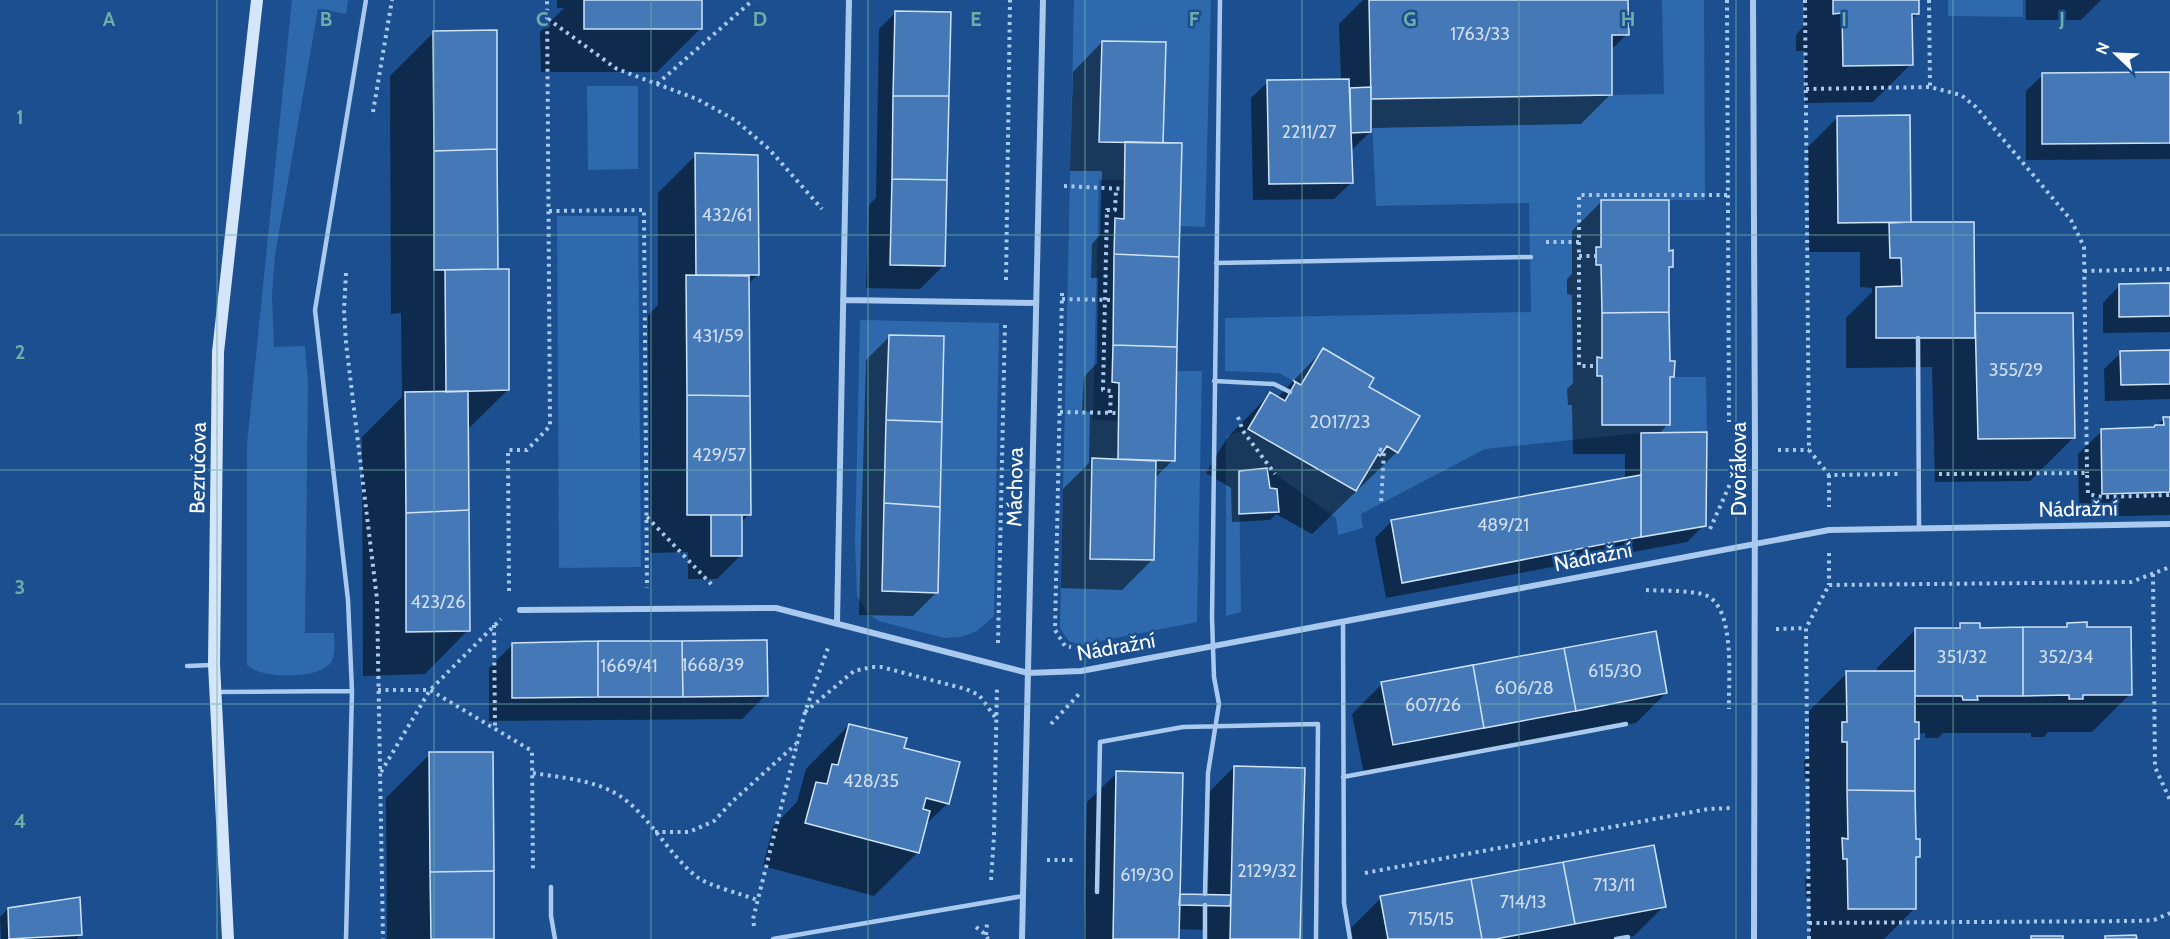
<svg xmlns="http://www.w3.org/2000/svg" width="2170" height="939" font-family="Cabin,sans-serif">
	<style>
		.green { fill: #2e69ad }
		.shadow { fill: #0007 }
		.building { fill: #4478b7; stroke: #cfe3fa; stroke-width: 1.5 }
		.lines { fill: none; stroke-linecap: round; stroke-linejoin: round }
		.path { stroke: #a9c9ee; stroke-width: 4; stroke-dasharray: 3 4.5; stroke-linecap: butt }
		.lane { stroke: #a9c9ee; stroke-width: 4.5 }
		.street { stroke: #a9c9ee; stroke-width: 6 }
		.secondary { stroke: #d6e6fa; stroke-width: 12 }
		.grid { fill: none; stroke: #6fada8; stroke-width: 1.5; stroke-opacity: 0.55 }
		.labels { text-anchor: middle; stroke-width: 5; stroke-linejoin: round; paint-order: stroke }
		.number-label { font-size: 18px; fill: #d0dded }
		.street-label { font-size: 21px; fill: #fff; stroke: #1b4f8f }
		.grid-label { font-size: 20px; text-anchor: middle; font-weight: bold; fill: #6fada8; stroke: #1b4f8f; stroke-width: 5; stroke-linejoin: round; paint-order: stroke }
	</style>
	<rect width="100%" height="100%" fill="#1b4f8f"/>
	<path class="green" d="M292,0H348L346,14L318,9L275,255L272,296L274,347L305,346L308,383L305,633H334C334,642 336,654 331,662C321,680 260,679 247,665V444Z
		M1074,0H1211L1205,227L1180,226L1182,143H1163L1165,42L1102,41L1099,141L1125,142L1124,180H1099L1093,420L1119,421L1118,459L1092,458L1090,558L1153,560L1156,461H1174L1176,371H1202L1197,622L1081,645L1069,641L1060,628Z
		M1662,0H1704L1705,200H1601V247L1596,248V265H1601L1602,358H1597V376H1602V425L1670,377H1706L1707,432L1640,433L1485,449L1361,514L1363,528L1338,535L1336,518L1267,468L1239,471L1241,612L1226,616V436L1248,429L1356,491L1378,454V441L1398,453L1420,416L1369,387L1374,378L1323,348L1301,385L1279,373L1225,371V318L1531,312L1529,203L1376,206L1371,99L1664,94Z
		M1948,0H2023V17L1948,16Z
		M587,86H638V169L588,170Z
		M557,216H638L641,567L559,568Z
		M860,320L999,323L994,616L977,631L961,637L944,638L879,621L869,615L857,596L855,542Z"/>
	<path class="shadow" d="M557,0H701V28L657,72H541L540,32L564,8H557Z
		M1363,0H1626L1627,34L1610,51L1611,94L1581,124L1370,128V132L1350,152L1351,183L1334,199L1253,200L1251,98L1268,82L1341,81L1339,24Z
		M1804,0H1917V14L1911,20V64L1873,102L1805,103V51H1796V35L1804,26Z
		M2026,0H2101L2081,20H2026Z
		M896,12L944,265L920,289L866,288L869,205L876,198L879,29Z
		M434,32H496L497,271L508,390L467,430L468,630L425,674L363,676L362,437L402,397L401,313L391,314L390,76Z
		M1102,42L1162,144L1173,460L1154,479L1152,560L1122,590L1061,588L1063,489L1089,463L1090,412L1082,411L1084,377L1097,363L1098,278H1091L1092,244L1100,235L1102,171H1070L1073,72Z
		M2170,74V159L2026,160V91L2043,75Z
		M1838,117H1909V223L1974,315H2072L2074,437L2030,481L1935,482L1932,367L1846,368V318L1872,292V288L1860,287V252H1809L1808,147Z
		M696,155L757,275L748,284L749,514L741,523V555L717,579H688V552L650,553L648,315L658,305V193Z
		M1602,201L1668,252L1672,266L1668,270V362L1673,376L1668,381V424L1659,434L1704,525L1687,542L1386,598L1375,538L1391,522L1625,480V454H1573L1572,405H1568L1567,389L1573,383L1572,295L1567,294V279L1572,274V231Z
		M2170,285V332L2103,333V303L2119,286Z
		M889,337L937,592L913,616L859,615L866,360Z
		M1323,350L1397,452L1312,534L1276,514L1270,520L1232,522L1231,488L1206,473L1227,438L1270,394L1277,398Z
		M2170,352V399L2105,401L2104,369L2121,353Z
		M2164,419H2170V515L2079,517L2078,454L2102,431L2153,429Z
		M1960,624L1979,629H2062L2067,624L2085,628L2130,694L2092,732H2048L2044,737H2031V733H1943L1938,738H1925V733L1918,734V739L1914,743V841L1918,857L1914,861L1915,908L1884,939H1810V896L1806,897L1805,878L1810,873L1809,780L1805,779L1804,761L1809,757V711L1847,673H1877V668L1915,630H1955Z
		M513,644L766,695L742,719L489,721V668Z
		M1382,684L1666,693L1636,723L1364,774L1352,714Z
		M849,725L902,749L948,803L924,826L918,852L874,896L763,866L773,827L797,802L806,769Z
		M430,754L493,939H387L386,798Z
		M1234,767L1299,939H1207V930L1177,929V939H1084L1087,802L1117,773L1178,898L1208,896L1210,791Z
		M1381,898L1664,906L1634,936L1620,939H1353L1351,928Z
		M8,909L81,934L76,939H1L0,917Z"/>
	<path class="building" d="M584,0H702V29H584Z
		M1369,0H1628L1629,35H1612V95L1371,99Z
		M1833,0H1919V14H1912L1913,65L1843,66L1842,13L1833,14Z
		M895,11L951,12L949,96H893Z
		M497,30V149L434,151L433,31Z
		M1102,41L1166,42L1163,143L1099,142Z
		M2170,72V143L2042,144V73Z
		M1349,79L1353,183L1269,184L1267,80Z
		M1371,87V132L1351,133L1350,88Z
		M893,96H949L947,180L892,179Z
		M1910,115L1911,222L1838,223L1837,116Z
		M1125,142L1182,143L1179,257L1114,254L1115,218L1124,219Z
		M497,149L498,269L434,270V151Z
		M695,153L758,155L759,275H696Z
		M892,179L947,180L945,266L890,265Z
		M1601,200H1669V251L1673,250V267H1669V312L1602,313L1601,265H1596V247H1601Z
		M1911,222H1974L1975,338H1876V287L1902,286L1901,258H1890L1889,223Z
		M1114,254L1179,257L1177,347L1113,345Z
		M498,269H509V390L446,392L445,270Z
		M686,275L749,276L750,396L687,395Z
		M2170,283V316L2119,317V284Z
		M1669,312L1670,361H1675L1674,377H1670V425H1602V376H1597V357L1602,358V313Z
		M1975,313H2073L2075,438L1978,439Z
		M889,335L944,336L942,422L886,420Z
		M1113,345L1177,347L1175,461L1118,459L1119,383L1112,382Z
		M1323,348L1374,378L1369,387L1420,416L1398,453L1387,446L1380,456L1378,454L1356,491L1248,429L1270,392L1285,401L1295,383L1294,381L1301,385Z
		M2170,350V384L2121,385L2120,351Z
		M468,391L469,510L406,513L405,392Z
		M687,395L750,396L751,515H687Z
		M2163,417H2170V492L2102,494L2101,429L2154,427L2155,425H2164Z
		M886,420L942,422L940,507L884,503Z
		M1707,432L1706,526L1641,537V433Z
		M1092,458L1156,461L1154,560L1090,559Z
		M1267,468L1270,488L1277,489L1279,512L1239,514V471Z
		M1641,475V537L1402,583L1391,520Z
		M884,503L940,507L938,593L882,591Z
		M469,510L470,631L406,632V513Z
		M711,515H742V556H711Z
		M2087,622V627H2131L2132,695H2083V699H2069V695L2023,696V627H2067V623Z
		M1960,623H1980V628L2023,627V696H1977L1978,700H1963L1962,696H1915V628H1960Z
		M1656,631L1667,693L1576,711L1564,648Z
		M767,640L768,696L683,697L682,641Z
		M598,641V697L512,698V643Z
		M598,641H682L683,697H598Z
		M1564,648L1576,711L1484,728L1473,665Z
		M1473,665L1484,728L1393,745L1381,682Z
		M1846,671H1915V722H1919V739H1915V791L1847,790V742H1842V722H1847Z
		M849,724L907,738L904,748L960,762L949,804L926,798L923,809L930,811L919,853L805,823L816,782L827,784L832,764L838,765Z
		M429,752H493L494,871L430,872Z
		M1234,766L1305,768L1300,939H1230Z
		M1116,771L1183,773L1179,939H1113Z
		M1847,790L1915,791L1916,839H1920V857H1916V909H1848L1847,859H1843L1842,838L1848,839Z
		M1654,845L1666,907L1575,924L1563,862Z
		M1563,862L1575,924L1496,939H1482L1471,879Z
		M494,871V939H431L430,872Z
		M1471,879L1482,939H1388L1380,896Z
		M1180,894L1231,895L1230,906L1179,905Z
		M80,897L82,935L9,939L8,908Z
		M2136,935L2137,939H2105V936Z
		M2031,936H2063V939H2031Z"/>
	<g class="lines">
		<path class="path" d="M1727,0L1729,422
			M1805,0L1809,450L1829,475L1898,474
			M1929,0L1930,87
			M548,19L617,69L697,99L735,120L769,149L822,209
			M657,84L753,0
			M1806,89L1930,87L1961,95L1976,107L2071,220L2084,247L2087,473
			M373,112L392,0
			M1064,186L1124,189
			M549,211L644,210L647,588
			M1546,242H1579V195H1728
			M1579,242V366H1597
			M1579,256H1596
			M2084,271L2170,269
			M346,273L344,310L346,343L377,599L383,939
			M1006,280L1010,0
			M1062,293L1055,630L1065,646L1071,647
			M1062,299L1114,300
			M1060,412L1119,413
			M1110,413L1111,391L1103,390L1107,210H1115L1116,189
			M1238,417L1243,431L1275,474
			M1379,449L1384,451L1381,504
			M1778,450H1809
			M1939,474L2087,473L2088,494L2102,497L2170,495
			M1829,475V507
			M647,517L712,585
			M1710,529L1730,484
			M1829,553V585
			M2153,574L2155,767L2170,800
			M1646,590C1664,591 1684,590 1702,594C1737,602 1728,682 1729,709
			M509,591L508,450H527L550,426L547,0
			M494,625L495,728
			M1776,629L1806,628
			M998,643L1005,324
			M378,690H430L532,751L533,872
			M805,712L854,671L872,667H881L966,689L979,695L995,717
			M1051,724L1079,694
			M381,772L430,690L501,619
			M533,773C557,777 586,779 609,790C645,806 666,853 697,877C709,886 742,894 757,900
			M655,832H689L714,821L734,800L796,744
			M1047,860H1076
			M1365,873L1708,809L1732,808
			M991,880L994,836L997,687
			M1809,923L2136,921L2154,920L2170,913
			M754,926L753,919L805,712L829,645
			M976,927L986,935L988,939
			M986,935L987,924
			M1809,939L1806,628L1829,585L2131,582L2170,567"/>
		<path class="lane" d="M1216,263L1531,257
			M1918,338L1919,529
			M1214,381L1274,384L1290,392
			M1343,622L1344,903L1350,939
			M187,666L212,665
			M216,692L352,691
			M1343,777L1626,724
			M551,887V916L555,939
			M1097,892L1100,742L1183,727L1318,724L1316,939
			M1205,894L1208,773L1219,704L1214,677L1212,618L1220,0
			M346,939L352,691L348,600L315,310L366,0
			M773,939L1023,896
			M1205,939V905
			M1616,939L1628,937"/>
		<path class="street" d="M1753,0L1755,450L1754,939
			M843,300L1036,303
			M520,610L776,608L1028,673L1081,671L1829,530L2170,524
			M837,623L849,0
			M1022,939L1043,0"/>
		<path class="secondary" d="M228,939L214,664L218,352L257,0"/>
	</g>
	<path class="grid" d="M217,0V939M434,0V939M651,0V939M868,0V939M1085,0V939M1302,0V939M1519,0V939M1736,0V939M1953,0V939M0,235H2170M0,470H2170M0,704H2170"/>
	<g class="labels">
		<g class="number-label">
			<text x="1480" y="40">1763/33</text>
			<text x="1309" y="138">2211/27</text>
			<text x="727" y="221">432/61</text>
			<text x="718" y="342">431/59</text>
			<text x="2016" y="376">355/29</text>
			<text x="1340" y="428">2017/23</text>
			<text x="719" y="461">429/57</text>
			<text x="1503" y="531">489/21</text>
			<text x="438" y="608">423/26</text>
			<text x="1962" y="663">351/32</text>
			<text x="2066" y="663">352/34</text>
			<text x="713" y="671">1668/39</text>
			<text x="629" y="672">1669/41</text>
			<text x="1615" y="677">615/30</text>
			<text x="1524" y="694">606/28</text>
			<text x="1433" y="711">607/26</text>
			<text x="871" y="787">428/35</text>
			<text x="1267" y="877">2129/32</text>
			<text x="1147" y="881">619/30</text>
			<text x="1614" y="891">713/11</text>
			<text x="1523" y="908">714/13</text>
			<text x="1431" y="925">715/15</text>
		</g>
		<g class="street-label">
			<text transform="translate(198 468) rotate(-89)" y="7">Bezručova</text>
			<text transform="translate(1739 469) rotate(-90)" y="7">Dvořákova</text>
			<text transform="translate(1015 487) rotate(-89)" y="7">Máchova</text>
			<text transform="translate(2078 509) rotate(-1)" y="7">Nádražní</text>
			<text transform="translate(1593 557) rotate(-11)" y="7">Nádražní</text>
			<text transform="translate(1116 647) rotate(-10)" y="7">Nádražní</text>
		</g>
	</g>
	<g class="grid-label">
		<text x="109" y="26">A</text>
		<text x="326" y="26">B</text>
		<text x="542" y="26">C</text>
		<text x="760" y="26">D</text>
		<text x="976" y="26">E</text>
		<text x="1194" y="26">F</text>
		<text x="1410" y="26">G</text>
		<text x="1628" y="26">H</text>
		<text x="1844" y="26">I</text>
		<text x="2062" y="26">J</text>
		<text x="20" y="124">1</text>
		<text x="20" y="359">2</text>
		<text x="20" y="594">3</text>
		<text x="20" y="828">4</text>
	</g>
	<g transform="translate(2116 54) rotate(293)" stroke="#1b4f8f" stroke-width="4.5" paint-order="stroke">
	<path d="M0-4.5L10 22L0 15L-10 22Z" fill="#ffffff"/>
	<text y="-9" font-size="16" font-weight="bold" text-anchor="middle" fill="#ffffff">N</text>
	</g>
</svg>
